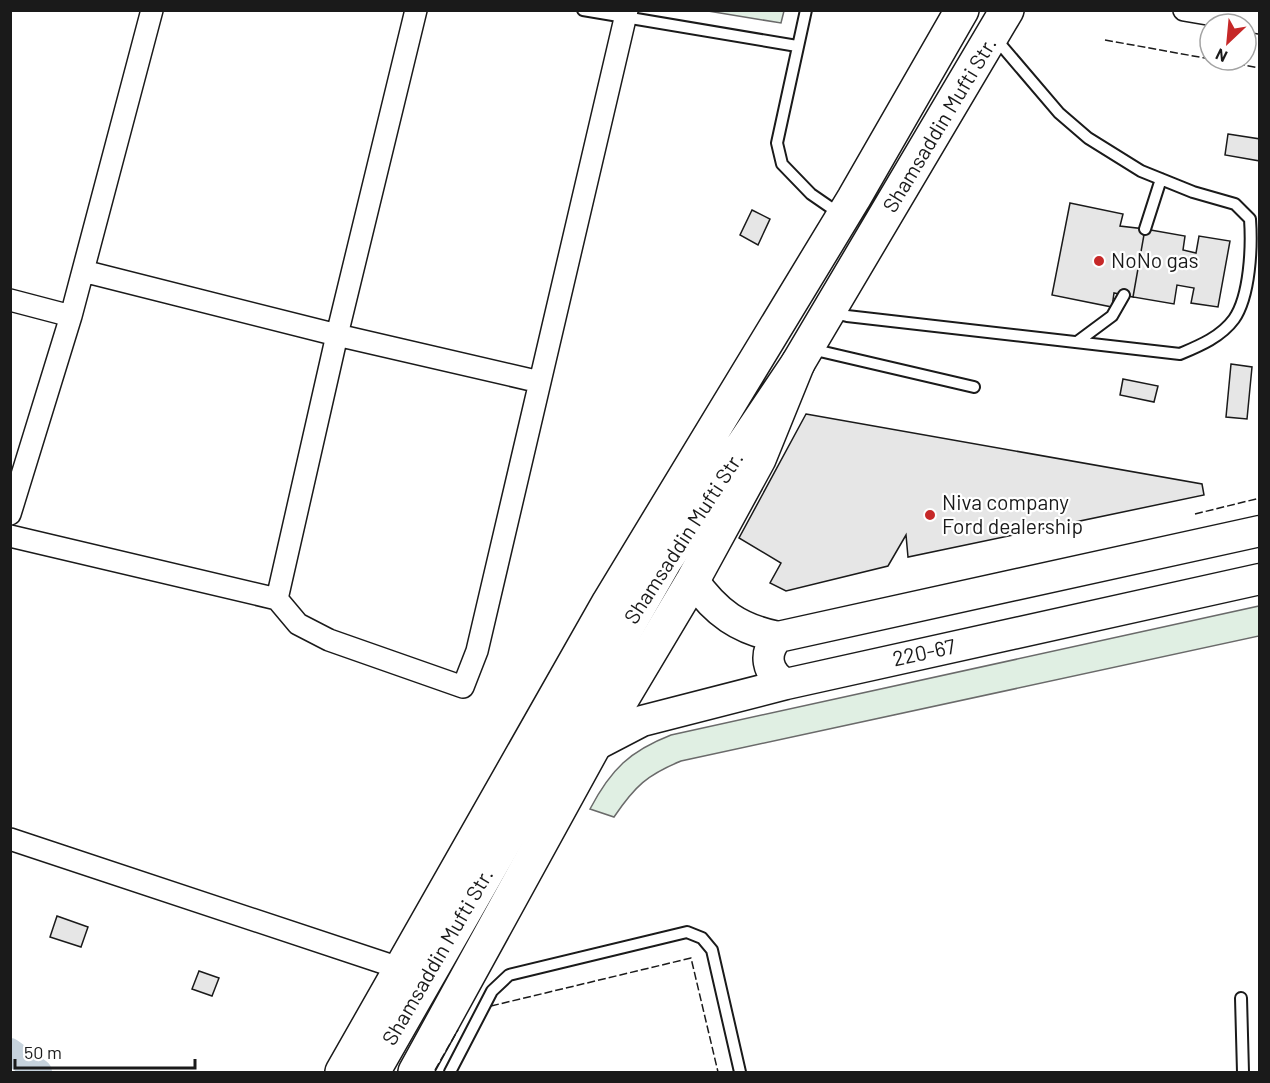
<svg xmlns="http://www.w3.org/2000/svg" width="1270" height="1083" font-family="Barlow,sans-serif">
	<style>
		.green { fill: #e0efe3; stroke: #6a6a6a; stroke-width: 1.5 }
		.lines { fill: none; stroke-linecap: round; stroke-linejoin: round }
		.canal { stroke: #c6d2dc; stroke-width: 26 }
		.building { fill: #e6e6e6; stroke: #1a1a1a; stroke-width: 1.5 }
		.lane-casing { stroke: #1a1a1a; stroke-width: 14 }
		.street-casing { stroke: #1a1a1a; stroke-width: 24 }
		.secondary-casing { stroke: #1a1a1a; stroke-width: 33 }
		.primary-casing { stroke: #1a1a1a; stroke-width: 36 }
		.highway-casing { stroke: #1a1a1a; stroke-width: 36 }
		.lane { stroke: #fff; stroke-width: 10 }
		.street { stroke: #fff; stroke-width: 21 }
		.secondary { stroke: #fff; stroke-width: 30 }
		.primary { stroke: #fff; stroke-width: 33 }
		.highway { stroke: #fff; stroke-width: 33 }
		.fence { stroke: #1a1a1a; stroke-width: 1.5; stroke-dasharray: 8 3; stroke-linecap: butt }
		.poi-dot { fill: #c62828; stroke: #fff; stroke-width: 2 }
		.labels { text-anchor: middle; stroke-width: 4.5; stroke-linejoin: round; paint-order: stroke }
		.street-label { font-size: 21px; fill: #1a1a1a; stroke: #fff }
		.poi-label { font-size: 21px; fill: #1a1a1a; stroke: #fff; text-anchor: start }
	</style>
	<rect width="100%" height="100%" fill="#fff"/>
	<path class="green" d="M708,11H784L781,23Z
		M1259,606V636L681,761C647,775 635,786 614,817L590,809C611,769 630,751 671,735Z"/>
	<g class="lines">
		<path class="canal" d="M10,1051L39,1072"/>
	</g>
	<path class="building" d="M1228,134L1260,139V161L1225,155Z
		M1070,203L1123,214L1120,226L1145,229L1133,297L1114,293L1112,307L1052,295Z
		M752,210L770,219L758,245L740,235Z
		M1145,229L1185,236L1183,250L1196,253L1199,236L1230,241L1218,307L1191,303L1194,288L1177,285L1174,304L1133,297Z
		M1231,364L1252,367L1247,419L1226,417Z
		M1123,379L1158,386L1154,402L1120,395Z
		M806,414L1202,484L1204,495L908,557L906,535L888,566L786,591L770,583L781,563L739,538Z
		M57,916L88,927L81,947L50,937Z
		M199,971L219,978L212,996L192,989Z"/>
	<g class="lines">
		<defs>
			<path id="lane" d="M583,10L797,46
				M806,10L777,143L782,164L811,194L840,214
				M1145,229L1161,179
				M831,312L847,316L1180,354C1199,346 1221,337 1234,319C1250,296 1252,247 1250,219L1235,204L1193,192L1141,171L1088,138L1059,113L995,38
				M1077,342L1112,316L1124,295
				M811,349L974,387
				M1241,998L1243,1072
				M450,1072L492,991L509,975L687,932L702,938L712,950L740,1072"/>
			<path id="street" d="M1184,10L1260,23
				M83,271L337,335L540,382
				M10,300L71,316
				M10,514L71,316L152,10
				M10,536L277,599L298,624L329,640L463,687L477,651L627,10
				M277,599L337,335L416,10
				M10,839L399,968"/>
			<path id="secondary" d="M693,580C716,613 739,629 778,637L1260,531
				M778,637C763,653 766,673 786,684
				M594,746L642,721L786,684L1260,579"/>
			<path id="primary" d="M342,1072L609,602L854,198L962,10
				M373,1072L665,561L798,363L1007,10"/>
			<path id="highway" d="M415,1072L594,746L693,580L759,459L798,363"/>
		</defs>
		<use href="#lane" class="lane-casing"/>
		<use href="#street" class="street-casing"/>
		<use href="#secondary" class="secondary-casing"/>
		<use href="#primary" class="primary-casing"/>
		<use href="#highway" class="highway-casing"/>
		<use href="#lane" class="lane"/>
		<use href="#street" class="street"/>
		<use href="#secondary" class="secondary"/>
		<use href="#primary" class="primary"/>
		<use href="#highway" class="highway"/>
		<path class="fence" d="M1105,40L1210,59
			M1215,60L1260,68
			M1195,514L1260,498
			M491,1006L691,958L718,1072
			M435,1070L458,1030"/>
	</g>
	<g class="poi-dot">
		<circle cx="1099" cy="261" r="6"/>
		<circle cx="930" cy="515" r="6"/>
	</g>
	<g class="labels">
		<g class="street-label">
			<text transform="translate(940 125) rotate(-59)" y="7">Shamsaddin Mufti Str.</text>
			<text transform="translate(684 538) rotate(-57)" y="7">Shamsaddin Mufti Str.</text>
			<text transform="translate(924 653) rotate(-12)" y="7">220-67</text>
			<text transform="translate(438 957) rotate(-60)" y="7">Shamsaddin Mufti Str.</text>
		</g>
		<g class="poi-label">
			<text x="1111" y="268">NoNo gas</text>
			<text x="942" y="510">Niva company<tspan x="942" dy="24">Ford dealership</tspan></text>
		</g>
	</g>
	<rect width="1270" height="1083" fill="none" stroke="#1a1a1a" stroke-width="24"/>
	<g transform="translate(1228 42) rotate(206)"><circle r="28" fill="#ffffff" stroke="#a3a3a3" stroke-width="1.5"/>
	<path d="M0-4.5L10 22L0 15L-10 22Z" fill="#c62828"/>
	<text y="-9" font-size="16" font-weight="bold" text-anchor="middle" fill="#1a1a1a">N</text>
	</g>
	<path d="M15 1059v9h180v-9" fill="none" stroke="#1a1a1a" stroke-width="3"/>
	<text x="24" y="1059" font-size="18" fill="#1a1a1a" stroke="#ffffff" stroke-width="4.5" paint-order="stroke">50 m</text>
</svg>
